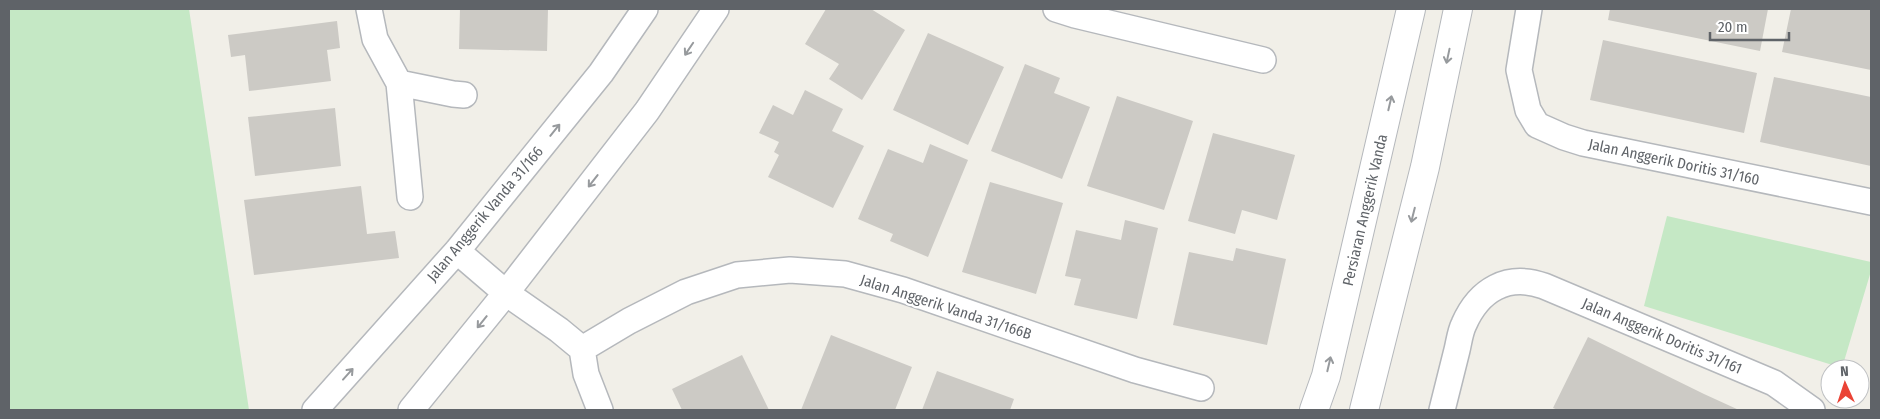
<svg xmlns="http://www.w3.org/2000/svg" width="1880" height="419" font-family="'Fira Sans Condensed',sans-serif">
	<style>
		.green { fill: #c5e8c5 }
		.building { fill: #cccac5 }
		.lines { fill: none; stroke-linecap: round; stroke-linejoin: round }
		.minor-casing { stroke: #b5b8bc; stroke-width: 28 }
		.tertiary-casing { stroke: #b5b8bc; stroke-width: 30 }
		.minor { stroke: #fff; stroke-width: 25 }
		.tertiary { stroke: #fff; stroke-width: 28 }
		.oneway { stroke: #979a9d }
		.labels { text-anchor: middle; stroke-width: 4.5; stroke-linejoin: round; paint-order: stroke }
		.street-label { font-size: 15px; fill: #5f6368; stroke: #fff }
	</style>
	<rect width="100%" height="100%" fill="#f1efe8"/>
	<path class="green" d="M9,9H189L249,410H9Z
		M1667,216L1871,262V271L1842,368L1644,306Z"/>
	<path class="building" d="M460,9H548L547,51L459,49Z
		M826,9H871L905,30L862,100L829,79L839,64L805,44Z
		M1610,9H1768L1760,51L1608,20Z
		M1791,9L1871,10V70L1782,52Z
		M337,21L340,48L327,50L331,81L249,91L245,55L231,57L228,35Z
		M928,33L1004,67L968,145L893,110Z
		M1603,40L1757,73L1744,133L1590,100Z
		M1025,64L1060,78L1054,93L1090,107L1062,179L991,151Z
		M1774,77L1871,97V166L1760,142Z
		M805,90L843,109L832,131L864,146L833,208L768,177L779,155L774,152L779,142L759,133L773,105L793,115Z
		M1117,96L1193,121L1164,210L1087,186Z
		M335,108L341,166L255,176L248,117Z
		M1213,133L1295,155L1277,220L1242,210L1235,234L1188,221Z
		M930,144L968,160L928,257L890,241L893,234L858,219L888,149L923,163Z
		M990,182L1063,203L1036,294L962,272Z
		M361,186L367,234L395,231L399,258L254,275L244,200Z
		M1125,220L1158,228L1137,319L1074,305L1081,279L1065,276L1076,230L1121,240Z
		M1236,248L1286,259L1267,345L1173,325L1189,252L1233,261Z
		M831,335L912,367L895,410H801Z
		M1588,337L1704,394L1739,410H1558L1553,408Z
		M742,355L769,410H682L672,389Z
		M937,371L1014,399L1010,410H922Z"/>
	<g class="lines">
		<defs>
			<path id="minor" d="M369,9L375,39L399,83L410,197
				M1056,9L1075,15L1263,60
				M1529,9L1519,70L1528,110L1537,125L1564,137L1583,143L1871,202
				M399,83L453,94L464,95
				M457,251L506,293L559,330L582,349L586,374L600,410
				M582,349L629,321L686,292L737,275L790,270L845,274L903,290L1135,370L1201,388
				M315,410L457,251L601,73L645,9
				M411,410L506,293L647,111L716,9
				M1442,410C1447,390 1452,370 1457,350C1459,342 1460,332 1464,324C1479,290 1507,273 1544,286L1774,383L1812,410"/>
			<path id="tertiary" d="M1314,410L1326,376L1411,9
				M1364,410L1425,167L1458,9"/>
		</defs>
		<use href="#minor" class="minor-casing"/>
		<use href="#tertiary" class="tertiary-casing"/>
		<use href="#minor" class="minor"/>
		<use href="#tertiary" class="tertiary"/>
	</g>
	<defs><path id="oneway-shaft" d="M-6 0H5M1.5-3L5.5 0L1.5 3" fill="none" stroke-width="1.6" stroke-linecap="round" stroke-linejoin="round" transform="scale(1.25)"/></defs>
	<g class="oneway">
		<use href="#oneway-shaft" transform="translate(689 49) rotate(124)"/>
		<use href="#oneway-shaft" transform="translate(1448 56) rotate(102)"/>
		<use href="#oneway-shaft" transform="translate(1390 103) rotate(-77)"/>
		<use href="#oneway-shaft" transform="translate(555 130) rotate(-51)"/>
		<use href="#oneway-shaft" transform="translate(593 181) rotate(128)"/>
		<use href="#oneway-shaft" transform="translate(1413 215) rotate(104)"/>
		<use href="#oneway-shaft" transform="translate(482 322) rotate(129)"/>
		<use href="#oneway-shaft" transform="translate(1329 364) rotate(-77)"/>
		<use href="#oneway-shaft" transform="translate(348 374) rotate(-48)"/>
	</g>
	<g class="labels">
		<g class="street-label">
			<text transform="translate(1674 162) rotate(12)" y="5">Jalan Anggerik Doritis 31/160</text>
			<text transform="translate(1365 210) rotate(-77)" y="5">Persiaran Anggerik Vanda</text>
			<text transform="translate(485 214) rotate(-50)" y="5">Jalan Anggerik Vanda 31/166</text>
			<text transform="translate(946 307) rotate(18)" y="5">Jalan Anggerik Vanda 31/166B</text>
			<text transform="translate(1662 336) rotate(23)" y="5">Jalan Anggerik Doritis 31/161</text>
		</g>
	</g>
	<rect width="1880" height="419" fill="none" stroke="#5f6368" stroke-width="20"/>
	<g transform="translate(1845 384) rotate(357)"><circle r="24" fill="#ffffff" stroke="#bfc1c3"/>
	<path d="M0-4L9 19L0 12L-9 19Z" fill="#ea4335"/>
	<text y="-8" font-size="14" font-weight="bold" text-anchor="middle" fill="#5f6368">N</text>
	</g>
	<path d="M1710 32v8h79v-8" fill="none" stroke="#5f6368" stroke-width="2.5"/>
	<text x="1718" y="32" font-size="15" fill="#5f6368" stroke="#ffffff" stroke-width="4" paint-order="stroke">20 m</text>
</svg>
